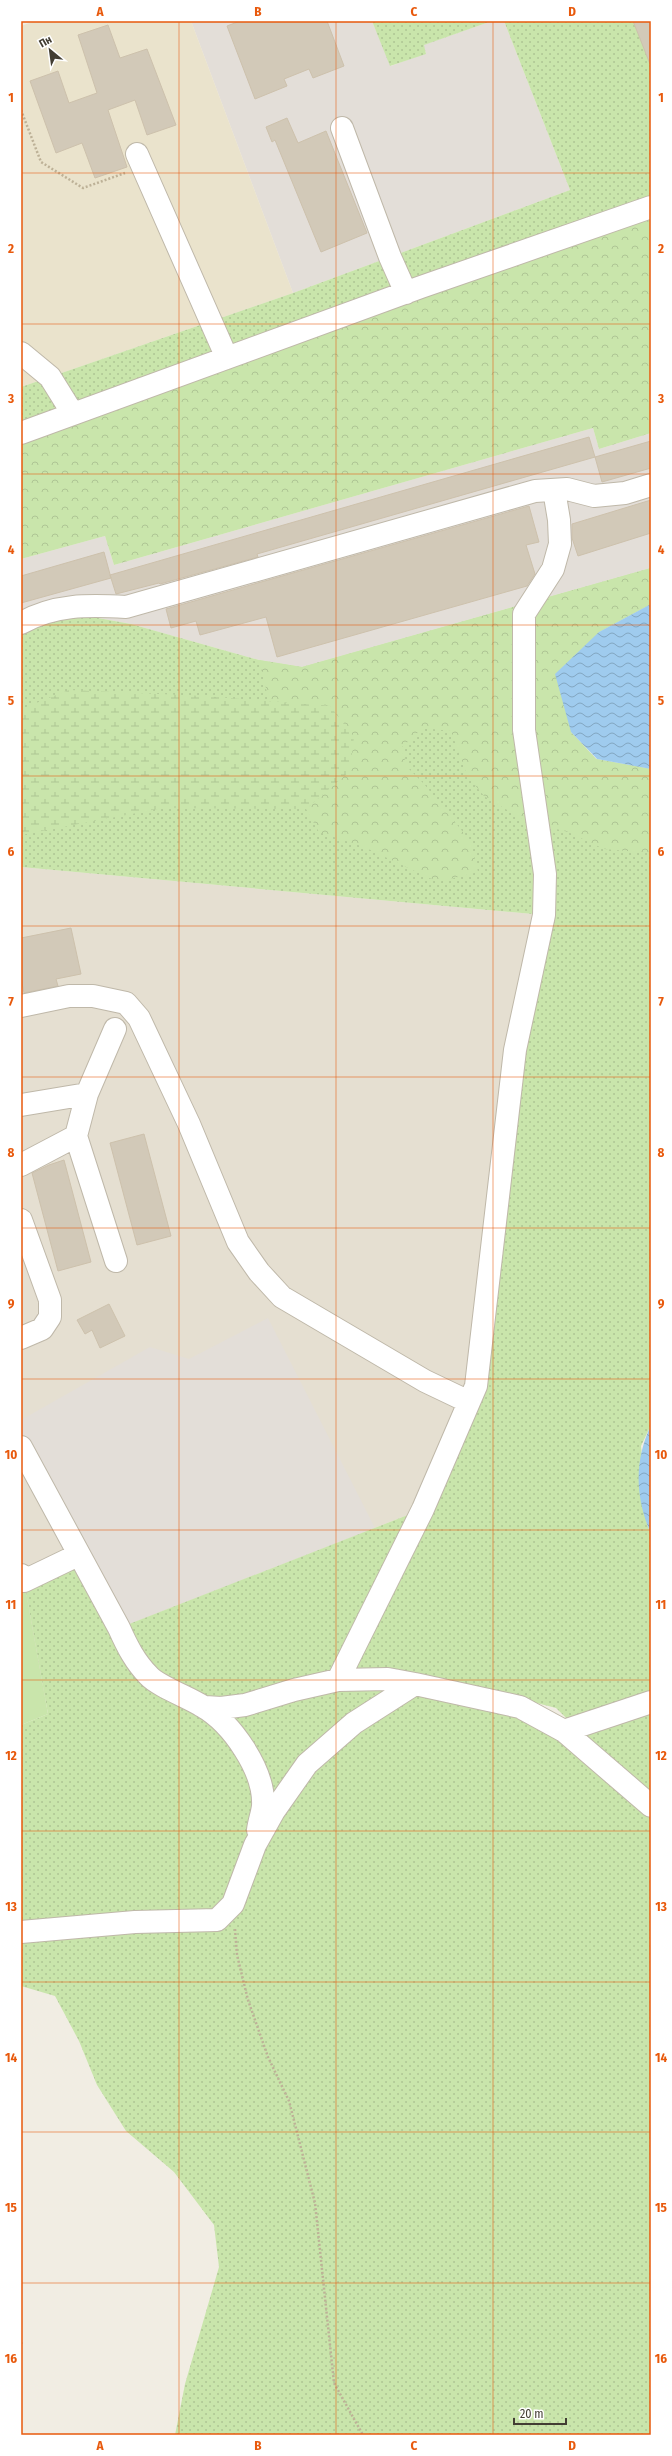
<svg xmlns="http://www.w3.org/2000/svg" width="672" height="2456" font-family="'Fira Sans Condensed',sans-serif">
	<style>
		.residential { fill: #e5dfd1 }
		.industrial { fill: #e3ded8 }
		.education { fill: #eae3cc }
		.grass { fill: url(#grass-dots) }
		.forest { fill: url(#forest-crowns) }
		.wetland { fill: url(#wetland-marsh) }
		.green { fill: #c9e5ab }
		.water { fill: url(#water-waves) }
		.building { fill: #d2c9b8; stroke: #cdc1ac }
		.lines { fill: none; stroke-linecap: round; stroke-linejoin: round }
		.minor-casing { stroke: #bfb8a9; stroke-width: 24 }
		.path { stroke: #bdb197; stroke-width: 2.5; stroke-dasharray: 2 2; stroke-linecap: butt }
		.minor { stroke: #fff; stroke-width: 22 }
		.grid { fill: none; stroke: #e8590c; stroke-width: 1; stroke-opacity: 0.55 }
		.neatline { fill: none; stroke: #e8590c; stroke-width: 1.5 }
		.grid-label { font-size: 13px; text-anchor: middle; font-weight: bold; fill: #e8590c }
	</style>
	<defs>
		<pattern id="grass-dots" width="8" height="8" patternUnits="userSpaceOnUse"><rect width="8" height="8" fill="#c9e5ab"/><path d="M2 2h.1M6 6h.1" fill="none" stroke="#aec594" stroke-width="1.8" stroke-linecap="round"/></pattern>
		<pattern id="forest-crowns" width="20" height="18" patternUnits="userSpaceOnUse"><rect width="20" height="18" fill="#c9e5ab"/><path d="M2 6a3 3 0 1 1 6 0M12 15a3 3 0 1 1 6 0" fill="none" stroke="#aec594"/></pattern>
		<pattern id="wetland-marsh" width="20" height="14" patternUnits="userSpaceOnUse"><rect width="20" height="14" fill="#c9e5ab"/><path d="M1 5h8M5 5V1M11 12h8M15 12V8" fill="none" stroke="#aec594"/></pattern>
		<pattern id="water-waves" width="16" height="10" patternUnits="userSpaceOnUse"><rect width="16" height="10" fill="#9fcbee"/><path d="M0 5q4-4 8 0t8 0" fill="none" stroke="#83a6c1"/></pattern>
	</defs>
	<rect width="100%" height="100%" fill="#f1ede3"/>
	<path class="residential" d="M21,867L544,915L476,1386L423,1509L119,1628L21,1725Z"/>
	<path class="industrial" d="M191,21H372L391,66L426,53L423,45L492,21H504L570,190L293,293Z
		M593,428L599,449L651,433V568L302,667L259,660L131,624L87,616L21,621V559L105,536L114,565Z
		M268,1318L375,1528L119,1628L21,1447V1420L150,1347L189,1359Z"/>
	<path class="education" d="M35,21H191L293,293L21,387V26Z"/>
	<path class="grass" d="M372,21H492L424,45L426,54L390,66Z
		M504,21H651V207L21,433V387L293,293L570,190Z
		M651,568V604L599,632L571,732L596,759L651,769V1425L641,1446L647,1524L651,1534V1795L619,1770L556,1708L476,1687L520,1707L651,1806V2435H175L185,2384L219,2267L214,2225L174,2172L126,2131L97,2085L79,2041L55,1996L21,1986V1725L48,1714L24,1581L78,1555L119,1628L423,1509L469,1402L544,915L21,867V621L87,616L131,624L259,660L302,667Z"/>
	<path class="forest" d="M651,218V433L599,449L593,428L114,565L105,536L21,559V433Z
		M651,568V604L599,632L571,732L596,759L651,769V853L604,849L568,832L525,821L484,796L467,775L451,731L423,728L401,748L408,768L424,784L471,842L478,872L438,882L364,847L319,832L306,809L350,771L330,706L269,701L259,660L302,667Z"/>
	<path class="wetland" d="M69,690L204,696L330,706L354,737L350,771L306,809L163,808L21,835V709Z"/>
	<path class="green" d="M21,1575L24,1581L48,1714L21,1725Z"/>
	<path class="water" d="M651,604V769L597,759L571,732L555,674L599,632Z
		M651,1425V1534C635,1497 634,1461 651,1425Z"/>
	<path class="building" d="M240,21H327L344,66L313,78L309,69L284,79L287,86L255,99L227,26Z
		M633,21H651V63L650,64Z
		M108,25L120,58L147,49L176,125L147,135L135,100L108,110L127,167L95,178L82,143L56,153L30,81L58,71L69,103L97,93L78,35Z
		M287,118L298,143L326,131L367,233L321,252L275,140L272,142L266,127Z
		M589,437L595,457L257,554L258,557L160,584L159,583L116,594L110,575Z
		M651,441V468L602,482L595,457Z
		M651,500V533L578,556L572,538V524Z
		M529,506L539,542L526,545L535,574L527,586L277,657L266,617L200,635L196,621L171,628L166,609Z
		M104,552L111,578L21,603V576Z
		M71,928L81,974L56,979L58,986L24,993L21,978V938Z
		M144,1134L171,1236L137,1245L110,1143Z
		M64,1160L91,1262L58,1271L32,1173L49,1165Z
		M109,1304L125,1336L100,1348L92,1330L85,1334L77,1320Z"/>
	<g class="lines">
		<defs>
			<path id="minor" d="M342,128L390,257L406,293
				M137,154L227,358
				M21,353L50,377L73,414
				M21,433L421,287L651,207
				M21,623C55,604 88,605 126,607L535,491L567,489L594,496L625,493L651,485
				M21,1006L69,996H93L126,1003L139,1018L189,1124L238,1242L259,1272L282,1297L425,1381L469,1402
				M21,1105L87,1094L115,1029
				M76,1136L116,1261
				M21,1165L76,1136L87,1094
				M21,1220L50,1300V1317L42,1329L21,1338
				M21,1447L119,1628C127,1646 135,1662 149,1676C158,1686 190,1698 202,1706C232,1723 265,1771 263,1806C262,1814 259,1822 258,1830
				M21,1575L24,1581L78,1555
				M338,1680L423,1509L476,1386L515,1050L544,915L545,874L524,730V614L553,569L560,544L559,520L554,490
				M205,1707L221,1708L245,1705L294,1690L338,1680L388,1679L415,1684L520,1707L564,1731L651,1806
				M564,1731L651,1702
				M21,1932L135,1922L217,1920L233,1904L255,1845L274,1811L307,1764L354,1723L415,1684"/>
		</defs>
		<use href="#minor" class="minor-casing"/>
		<path class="path" d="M21,110L41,162L83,188L125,173
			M235,1929L237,1955L248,2000L268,2057L289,2101L315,2203L334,2383L363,2435
			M21,2343L22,2344"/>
		<use href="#minor" class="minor"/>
	</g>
	<path class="grid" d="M179,21V2435M336,21V2435M493,21V2435M21,173H651M21,324H651M21,474H651M21,625H651M21,776H651M21,926H651M21,1077H651M21,1228H651M21,1379H651M21,1530H651M21,1680H651M21,1831H651M21,1982H651M21,2132H651M21,2283H651"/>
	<rect width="672" height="2456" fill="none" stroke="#ffffff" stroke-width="44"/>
	<g transform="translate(50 50) rotate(331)" stroke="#ffffff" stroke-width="3" paint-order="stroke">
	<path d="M0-3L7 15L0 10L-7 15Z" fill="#423d33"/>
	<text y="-6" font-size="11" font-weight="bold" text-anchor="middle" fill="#423d33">Пн</text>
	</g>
	<path d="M514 2418v6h52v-6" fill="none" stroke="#423d33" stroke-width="2"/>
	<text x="520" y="2418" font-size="12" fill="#423d33" stroke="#ffffff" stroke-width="3" paint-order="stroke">20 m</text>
	<rect x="22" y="22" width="628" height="2412" class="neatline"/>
	<g class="grid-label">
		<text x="100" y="16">A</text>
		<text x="258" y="16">B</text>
		<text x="414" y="16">C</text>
		<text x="572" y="16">D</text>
		<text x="11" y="102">1</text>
		<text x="661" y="102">1</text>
		<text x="11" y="253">2</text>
		<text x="661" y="253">2</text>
		<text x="11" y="403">3</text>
		<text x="661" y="403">3</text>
		<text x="11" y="554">4</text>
		<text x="661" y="554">4</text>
		<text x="11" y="705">5</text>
		<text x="661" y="705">5</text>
		<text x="11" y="856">6</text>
		<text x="661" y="856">6</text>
		<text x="11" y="1006">7</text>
		<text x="661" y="1006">7</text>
		<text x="11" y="1157">8</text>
		<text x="661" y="1157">8</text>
		<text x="11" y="1308">9</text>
		<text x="661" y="1308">9</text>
		<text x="11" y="1459">10</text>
		<text x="661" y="1459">10</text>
		<text x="11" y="1609">11</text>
		<text x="661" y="1609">11</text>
		<text x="11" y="1760">12</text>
		<text x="661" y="1760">12</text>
		<text x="11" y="1911">13</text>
		<text x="661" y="1911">13</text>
		<text x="11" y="2062">14</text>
		<text x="661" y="2062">14</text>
		<text x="11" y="2212">15</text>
		<text x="661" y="2212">15</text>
		<text x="11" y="2363">16</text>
		<text x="661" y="2363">16</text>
		<text x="100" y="2450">A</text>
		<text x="258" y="2450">B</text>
		<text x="414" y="2450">C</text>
		<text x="572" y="2450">D</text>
	</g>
</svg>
